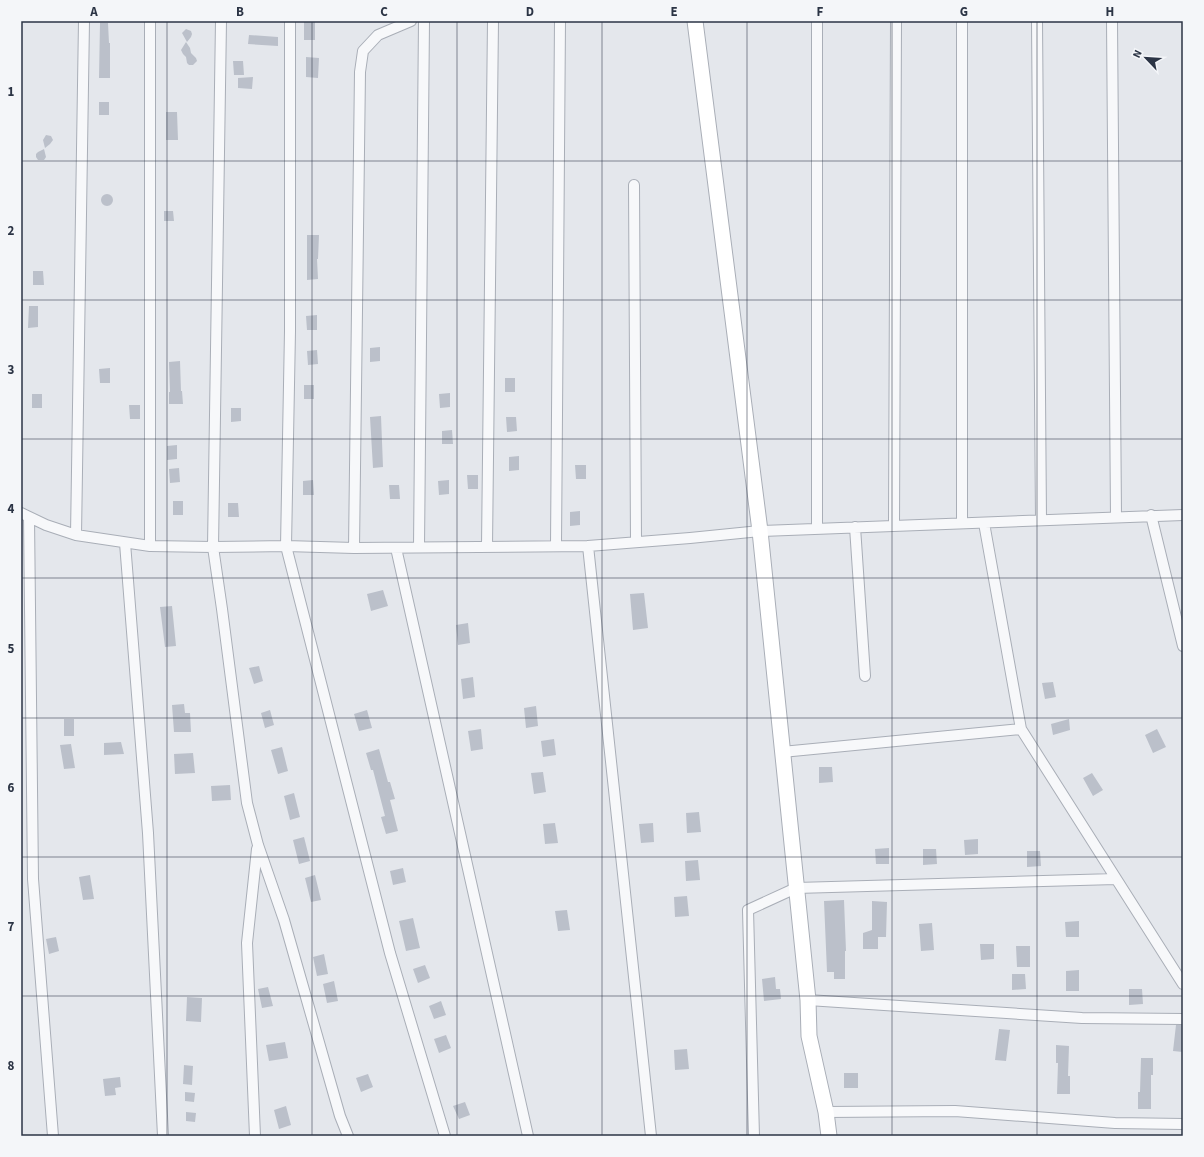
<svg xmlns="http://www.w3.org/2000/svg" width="1204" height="1157" font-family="'Source Sans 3',sans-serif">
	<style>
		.building { fill: #bbc0ca }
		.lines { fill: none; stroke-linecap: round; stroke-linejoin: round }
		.street-casing { stroke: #a9aeb7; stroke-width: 12 }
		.secondary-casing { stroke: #a9aeb7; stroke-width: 17 }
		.street { stroke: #f7f8fa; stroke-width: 10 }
		.secondary { stroke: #fff; stroke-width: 15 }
		.grid { fill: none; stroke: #2b3445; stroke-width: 1; stroke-opacity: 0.55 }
		.neatline { fill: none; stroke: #2b3445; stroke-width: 1.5 }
		.grid-label { font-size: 13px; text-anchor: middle; font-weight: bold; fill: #2b3445 }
	</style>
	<rect width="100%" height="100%" fill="#e4e7ec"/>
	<path class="building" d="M304,21H315V40H304Z
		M100,23H108L109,43H110V78H99Z
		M186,29L191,31L192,34L191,37L187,42L182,33Z
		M249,35L278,37V46L248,44Z
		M186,42L190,48L191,53L196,58L197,61L193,65H189L187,63L186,57L183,54L181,50Z
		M306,57L319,58L318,78L306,77Z
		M233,61H243L244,75H234Z
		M253,77L252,89L238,88V78Z
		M99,102H109V115H99Z
		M166,112H177L178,140H166Z
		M46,135L51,136L53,140L50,144L45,148L43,140Z
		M44,149L46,157L44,160H38L36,157V154L38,152Z
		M101 200a6 6 0 1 1 12 0a6 6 0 1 1-12 0Z
		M164,211H173L174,221H164Z
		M307,235H319L318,259H317L318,279L307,280Z
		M33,271H43L44,285H33Z
		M29,306H38V327L28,328Z
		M317,315V330H307L306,316Z
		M380,347V361L370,362V348Z
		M317,350L318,364L308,365L307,351Z
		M180,361L181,391H182L183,404H169V392H170L169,362Z
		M110,368V383H100L99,369Z
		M505,378H515V392H505Z
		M304,385H314V399H304Z
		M450,393V407L440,408L439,394Z
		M32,394H42V408H32Z
		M129,405H140V419H130Z
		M231,408H241V421L231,422Z
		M381,416L383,467L373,468L370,417Z
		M506,417H516L517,431L507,432Z
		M452,430L453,444H442V431Z
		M177,445V459L167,460V446Z
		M519,456V470L509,471V457Z
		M575,465H586V479H576Z
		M179,468L180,482L170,483L169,469Z
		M467,475H478V489H468Z
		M313,480L314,495H303V481Z
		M449,480V494L439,495L438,481Z
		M389,485H399L400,499H390Z
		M173,501H183V515H173Z
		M228,503H238L239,517H228Z
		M580,511V525L570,526V512Z
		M383,590L388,606L371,611L367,594Z
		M644,593L648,628L633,630L630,594Z
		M172,606L176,646L165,647L160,607Z
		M468,623L470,643L458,645L456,625Z
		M259,666L263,681L254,684L249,668Z
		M473,677L475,697L463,699L461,679Z
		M1053,682L1056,697L1045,699L1042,683Z
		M184,704L185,713H190L191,732H174L172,705Z
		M536,706L538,726L526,728L524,708Z
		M270,710L274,725L265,728L261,713Z
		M367,710L372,728L359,731L354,714Z
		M64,719H74V736H64Z
		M1069,719L1070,730L1053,735L1051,724Z
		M481,729L483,749L471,751L468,731Z
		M1157,729L1166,747L1153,753L1145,735Z
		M554,739L556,755L543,757L541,741Z
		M121,742L124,754L104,755V743Z
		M71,744L75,768L64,769L60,745Z
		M282,747L288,771L278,774L271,750Z
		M379,749L388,782H390L395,799L390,800L398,831L386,834L381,817L385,816L373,770H371L366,753Z
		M193,753L195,773L175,774L174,754Z
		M819,767H832L833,782L819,783Z
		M543,772L546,792L534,794L531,773Z
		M1092,773L1103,790L1093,796L1083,778Z
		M230,785L231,800L212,801L211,786Z
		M294,793L300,817L290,820L284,796Z
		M699,812L701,832L687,833L686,813Z
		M555,823L558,843L545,844L543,824Z
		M653,823L654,842L641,843L639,824Z
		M304,837L310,861L299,864L293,840Z
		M978,839V854L965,855L964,840Z
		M889,848V864H876L875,849Z
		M923,849H936L937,864L923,865Z
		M1027,851H1040L1041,866L1027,867Z
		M698,860L700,880L686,881L685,861Z
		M403,868L406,882L393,885L390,871Z
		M90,875L94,899L83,900L79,877Z
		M315,875L321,900L311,902L305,878Z
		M687,896L689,916L675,917L674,897Z
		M844,900L846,951H845V979H834V972H827L824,901Z
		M872,901L887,902L886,937H878V949H863V933L872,930Z
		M567,910L570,930L558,931L555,911Z
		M413,918L420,948L406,951L399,921Z
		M1079,921V937H1066L1065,922Z
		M932,923L934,950L921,951L919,924Z
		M56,937L59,951L49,954L46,939Z
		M980,944H994V959L981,960Z
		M1016,946H1030V967H1017Z
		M324,954L328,974L317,976L313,957Z
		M425,965L430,978L418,983L413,969Z
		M1079,970V991H1066V971Z
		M1012,974H1025L1026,989L1012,990Z
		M775,977L776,989H780L781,999L764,1001L762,979Z
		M334,981L338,1001L327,1003L323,984Z
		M268,987L273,1006L262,1008L258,989Z
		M1129,989H1142L1143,1004L1129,1005Z
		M187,997L202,998L201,1022L186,1021Z
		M441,1001L446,1015L434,1019L429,1006Z
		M1176,1025H1183V1052L1173,1051Z
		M999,1029L1010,1030L1006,1061L995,1060Z
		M446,1035L451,1048L439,1053L434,1039Z
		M285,1042L288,1058L269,1061L266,1045Z
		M1056,1045L1069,1046L1068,1076H1070V1094H1057L1058,1063H1056Z
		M687,1049L689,1069L675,1070L674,1050Z
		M1141,1058H1153V1075H1151V1109H1138V1092H1140Z
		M184,1065L193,1066L192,1085L183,1084Z
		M844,1073H858V1088H844Z
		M368,1074L373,1087L361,1092L356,1078Z
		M120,1077L121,1087L115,1088L116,1095L105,1096L103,1079Z
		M185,1092L195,1093L194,1102L185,1101Z
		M465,1102L470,1115L459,1119L453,1106Z
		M286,1106L291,1125L279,1129L274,1110Z
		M186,1112L196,1113L195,1122L186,1121Z"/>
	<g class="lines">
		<defs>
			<path id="street" d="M150,21V546
				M221,21L213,547L222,609L247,803L258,845L284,920L340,1116L348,1136
				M290,21V331L286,546L390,953L445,1136
				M962,21V523
				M1037,21L1041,520
				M1112,21L1116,517
				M634,185L636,542
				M21,513L46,525L76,535L150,546L213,547L286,546L354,548L588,546L690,538L760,531L1183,515
				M1151,515L1183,646
				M29,517L33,879L53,1136
				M984,523L1021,729L1183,984
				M894,526L896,21
				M855,527L865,676
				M817,529V21
				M76,535L84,21
				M125,543L148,833L163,1136
				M556,545L560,21
				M487,546L493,21
				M588,546L651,1136
				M419,547L424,21
				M354,548L360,72L363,51L378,35L411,21
				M396,548L528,1136
				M782,752L1021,729
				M808,1000L1082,1018L1183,1019
				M826,1112L955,1111L1115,1123L1183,1124
				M255,1136L247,943L257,849
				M754,1136L748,910L796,888L1116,879"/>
			<path id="secondary" d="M695,21L760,531L808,1000L809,1036L826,1112L829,1136"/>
		</defs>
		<use href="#street" class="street-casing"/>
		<use href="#secondary" class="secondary-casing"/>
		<use href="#street" class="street"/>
		<use href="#secondary" class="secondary"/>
	</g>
	<path class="grid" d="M167,21V1136M312,21V1136M457,21V1136M602,21V1136M747,21V1136M892,21V1136M1037,21V1136M21,161H1183M21,300H1183M21,439H1183M21,578H1183M21,718H1183M21,857H1183M21,996H1183"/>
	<rect width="1204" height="1157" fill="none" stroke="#f4f6f9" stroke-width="44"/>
	<g transform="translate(1146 58) rotate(295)" stroke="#f4f6f9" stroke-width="3" paint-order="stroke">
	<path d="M0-3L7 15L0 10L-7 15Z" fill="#2b3445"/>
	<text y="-6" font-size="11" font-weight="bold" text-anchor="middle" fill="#2b3445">N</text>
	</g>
	<rect x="22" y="22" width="1160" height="1113" class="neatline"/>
	<g class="grid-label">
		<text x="94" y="16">A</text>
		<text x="240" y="16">B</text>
		<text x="384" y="16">C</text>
		<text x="530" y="16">D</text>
		<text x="674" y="16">E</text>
		<text x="820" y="16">F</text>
		<text x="964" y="16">G</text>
		<text x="1110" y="16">H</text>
		<text x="11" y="96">1</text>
		<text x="11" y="235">2</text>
		<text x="11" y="374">3</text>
		<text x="11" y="513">4</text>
		<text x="11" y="653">5</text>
		<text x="11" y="792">6</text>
		<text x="11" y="931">7</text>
		<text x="11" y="1070">8</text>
	</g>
</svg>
